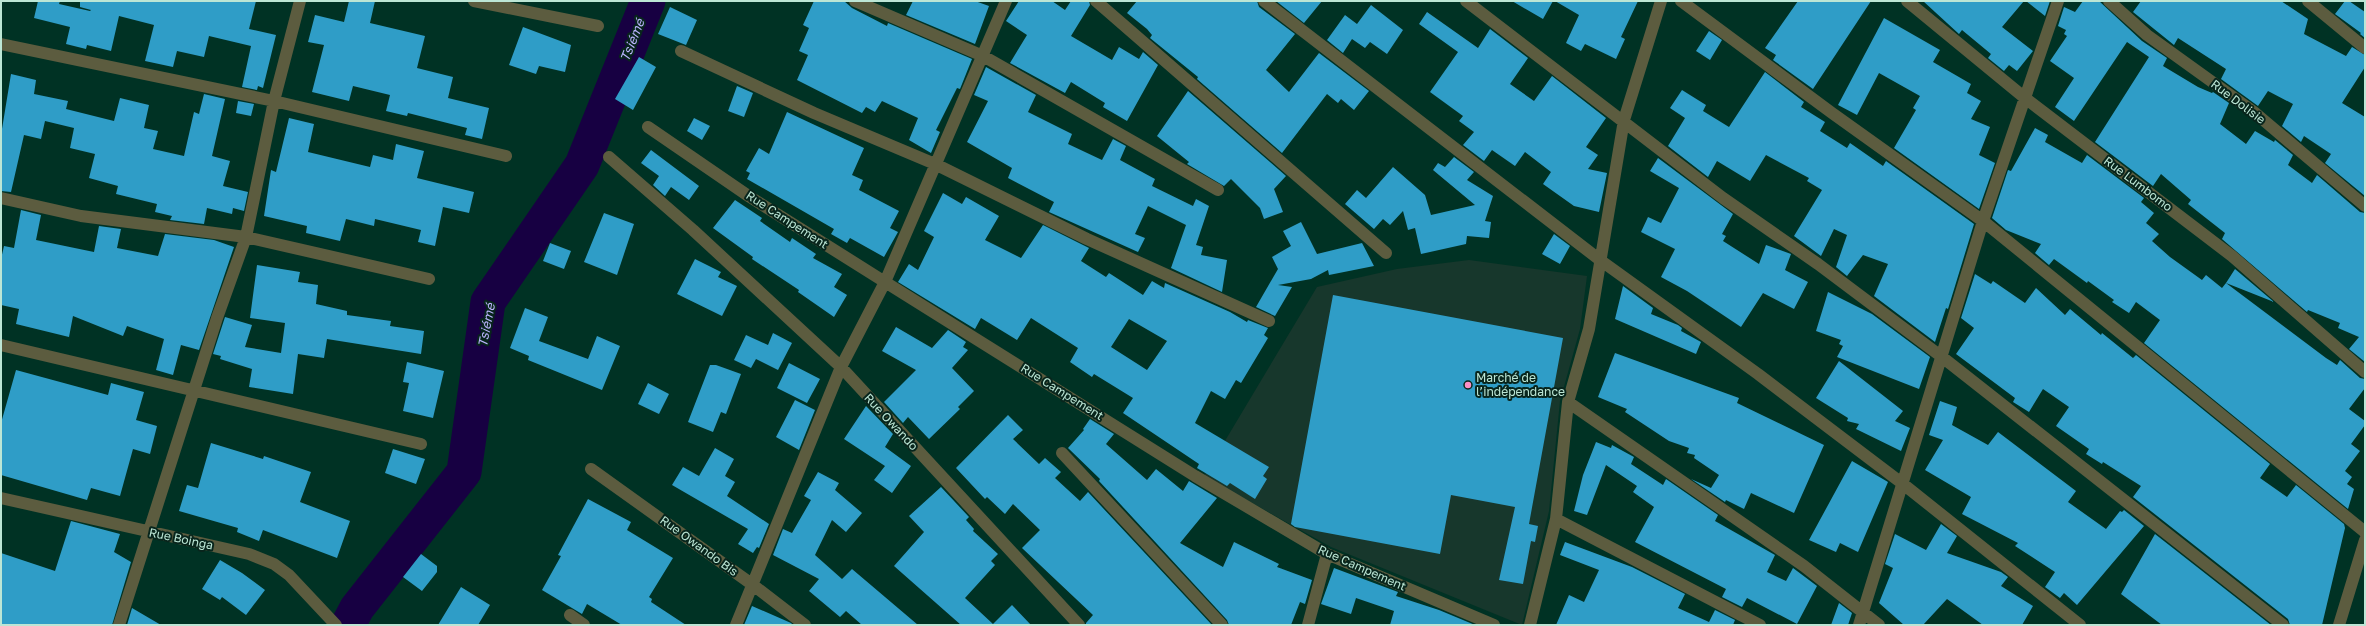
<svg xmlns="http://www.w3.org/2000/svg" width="2366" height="626" font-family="'Golos Text',sans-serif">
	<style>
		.built { fill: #17372c }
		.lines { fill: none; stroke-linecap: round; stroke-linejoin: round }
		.river { stroke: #170042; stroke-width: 35 }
		.building { fill: #2f9dc7; fill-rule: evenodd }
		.minor { stroke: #5c5c3f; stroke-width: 12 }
		.poi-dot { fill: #fa8fc6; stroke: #08251c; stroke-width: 1.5 }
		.labels { text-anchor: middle; stroke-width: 4; stroke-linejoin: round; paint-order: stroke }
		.street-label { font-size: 12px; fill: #bce6d5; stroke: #08251c }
		.poi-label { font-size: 12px; fill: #bce6d5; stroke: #08251c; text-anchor: start }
		.water-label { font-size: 13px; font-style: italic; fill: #bbb4fd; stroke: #08251c }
	</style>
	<rect width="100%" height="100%" fill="#003224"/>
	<path class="built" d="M1469,260L1587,276L1580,329L1560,401L1549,511L1522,625L1331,547L1204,476L1317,287L1397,269Z"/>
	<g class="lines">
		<path class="river" d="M348,625L357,608L464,472L488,302L582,165L648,1"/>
	</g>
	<path class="building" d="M38,1H60L59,4L90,11L91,10L80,7V1H256L249,29L276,35L263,88L258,86L257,90L242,87L251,46L209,36L204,57L177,51L173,67L145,61L154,25L119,16L111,51L87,45L86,49L66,44L70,27L34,18Z
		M349,1H375L370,23L425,36L417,68L453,77L448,98L489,108L482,139L465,135L467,128L408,113L407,116L386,111L390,95L353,86L349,101L312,92L324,45L308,42L315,15L344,22Z
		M814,1H844L852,8L887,26L888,23L972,59L960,89L957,88L936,130L940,132L931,153L909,140L918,118L882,101L875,112L866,107L862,113L797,80L808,55L799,51L809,28L803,25Z
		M913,1H975L989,6L975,44L906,15Z
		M1019,1H1052L1065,10L1071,1H1089L1090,5L1071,36L1112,60L1119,47L1139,59L1143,52L1158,65L1127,121L1103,107L1105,103L1071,82L1065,93L1010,63L1027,35L1006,21Z
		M1137,1H1257L1259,7L1295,34L1266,70L1289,92L1319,53L1369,91L1354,110L1341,99L1338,103L1327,94L1282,153L1197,79L1198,77L1150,38L1152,35L1147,29L1127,13Z
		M1276,1H1322L1304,23Z
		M1512,1H1553L1543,19Z
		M1555,1H1638L1621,37L1625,39L1616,59L1585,44L1581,51L1566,43L1579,15Z
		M1798,1H1871L1813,89L1773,60L1776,55L1765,48Z
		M1923,1H2024L2002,27L2033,51L2017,71L2009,65L2004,71L1988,58L1991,54L1962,30L1959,34Z
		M2026,1H2050L2045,16Z
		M2083,1H2099L2142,41L2167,58L2163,66L2198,87L2212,93L2213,92L2229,103L2220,124L2246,144L2255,131L2274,142L2275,140L2293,155L2288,165L2312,183L2317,175L2360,212L2365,213V362L2349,349L2359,337L2338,328L2340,323L2308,310L2307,312L2222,239L2225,233L2188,204L2191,200L2161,174L2153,186L2095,142L2149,57L2127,42L2074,121L2055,107L2074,78L2050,61L2067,36L2064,34L2066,30L2058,26L2064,7L2075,12Z
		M2141,1H2281L2308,19L2304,34L2346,56L2352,47L2365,55V67L2342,103L2365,117V196L2325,163L2331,154L2304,136L2301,142L2282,126L2293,104L2268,91L2258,106L2221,79L2226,69L2178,38L2174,45L2133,12Z
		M2345,1H2349L2365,12V38L2360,34L2361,33L2335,14Z
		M1371,5L1403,30L1387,54L1370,42L1365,48L1352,39L1343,53L1327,40L1345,15L1357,24Z
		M670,7L697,20L686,45L658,34Z
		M1427,12L1478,48L1490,29L1528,58L1510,84L1534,101L1552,76L1606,118L1586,147L1598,155L1588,169L1607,173L1599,212L1574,206L1543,184L1551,172L1525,152L1515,166L1492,150L1484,161L1463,145L1474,132L1459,121L1463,116L1430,92L1458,52L1419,24Z
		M1884,18L1940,50L1933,62L1971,84L1967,93L1981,101L1971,119L1990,127L1979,155L1995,163L1979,209L1894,148L1916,110L1913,108L1920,96L1879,73L1857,115L1838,105Z
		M523,27L571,45L565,72L539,66L536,74L509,65Z
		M1709,31L1722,40L1710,60L1696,51Z
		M639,57L656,67L633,110L615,99Z
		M986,67L1036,95L1028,112L1072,134L1068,144L1102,160L1113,139L1126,146L1120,160L1155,179L1152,186L1193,206L1196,199L1209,206L1196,245L1203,247L1201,255L1227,260L1222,292L1171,268L1186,225L1148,206L1135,234L1145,238L1138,252L1049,212L1054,202L1008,178L1012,168L967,142L988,101L974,95Z
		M1765,72L1804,102L1801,107L1825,122L1820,131L1847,148L1850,143L1883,166L1886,161L1974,224L1948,309L1946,308L1935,342L1874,296L1888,264L1863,255L1847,276L1836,267L1847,235L1834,229L1821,256L1794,236L1822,190L1807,181L1809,178L1766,155L1750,181L1717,161L1708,177L1668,146L1685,118L1670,108L1682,90L1706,105L1703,111L1729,127Z
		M11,74L36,80L34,94L68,101L66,109L114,121L120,98L149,105L144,128L158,131L153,149L184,156L194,112L199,114L204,94L225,99L212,156L230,161L223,186L248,192L244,211L233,208L232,214L207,208L204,224L170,220L172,216L155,212L157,204L116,194L118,186L89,178L95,154L70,148L74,128L45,121L41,139L24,135L11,192L1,191V135Z
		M737,86L753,93L744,117L728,111Z
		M1188,91L1286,176L1274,189L1283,212L1264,219L1260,208L1231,179L1224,186L1187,164L1189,162L1157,136Z
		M238,101L254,104L251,116L236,113Z
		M787,112L864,148L852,175L863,180L859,190L899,211L890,228L898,232L884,257L850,238L847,243L831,234L834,229L747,179L750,173L746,171L759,148L769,154Z
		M289,118L314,124L308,152L370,167L373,155L393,160L396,144L424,151L417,178L474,192L469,213L443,207L435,246L418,242L421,230L375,219L374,226L346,219L340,241L306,233L307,226L264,216L271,170L276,172Z
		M694,118L710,126L702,140L687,131Z
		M2035,128L2048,135L2045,142L2082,163L2087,155L2144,198L2141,202L2154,213L2146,223L2159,234L2152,241L2170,257L2202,280L2206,275L2222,288L2226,283L2326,358L2337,365L2340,360L2360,378L2365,379V388L2349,409L2365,421V425L2351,444L2360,451L2345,471L2352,477L2347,484L2354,489L2348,509L2144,343L2160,320L2136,302L2129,313L2112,302L2114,300L2088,281L2087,283L2054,259L2049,265L2035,253L2041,244L2006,230L1992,218L2008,170L2011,171Z
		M651,150L699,186L689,200L671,187L665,196L653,185L659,176L641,163Z
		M1454,157L1474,172L1467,180L1493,196L1485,221L1491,222L1489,238L1467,236L1466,244L1421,254L1415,228L1408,230L1403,211L1390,225L1383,219L1374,229L1345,204L1357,190L1366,198L1393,167L1425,195L1431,215L1475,205L1433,170L1438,163L1445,167Z
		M1658,158L1733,214L1722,234L1726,236L1723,241L1759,264L1766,245L1791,254L1785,270L1808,282L1794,309L1763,293L1741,327L1687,291L1661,277L1675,249L1641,232L1648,217L1661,223L1679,188L1650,171Z
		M943,193L962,204L966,197L999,216L985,240L1021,258L1043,225L1089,248L1081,261L1106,277L1109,273L1143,295L1152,281L1164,288L1165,283L1230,312L1247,322L1248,320L1268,328L1264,335L1268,338L1241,383L1236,380L1225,399L1211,391L1195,423L1269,467L1263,476L1267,479L1255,499L1230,483L1227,486L1197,468L1199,464L1123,413L1133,398L1094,374L1092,377L1070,362L1078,348L1031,318L1017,340L981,318L975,329L898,282L909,264L918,270L934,237L924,231ZM1129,319L1167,341L1147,370L1111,347Z
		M735,200L762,218L760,221L790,242L792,238L816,254L813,258L842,274L834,287L847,295L834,317L798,292L799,290L752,259L753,257L713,228Z
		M21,210L41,215L36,240L94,252L99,226L121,229L117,248L158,256L165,234L214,240L234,247L199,350L181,345L173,375L156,370L164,339L127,326L123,336L73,316L69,337L16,324L19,309L1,305V259L4,246L14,248Z
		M604,213L634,224L617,275L584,262Z
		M1301,222L1317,254L1362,243L1374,266L1329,275L1328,270L1311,279L1278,285L1292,287L1275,316L1256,307L1278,269L1272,257L1291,246L1283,231Z
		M1554,234L1570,246L1560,264L1542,254Z
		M550,243L571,251L564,269L543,261Z
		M695,259L721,272L718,277L737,286L722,316L677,294Z
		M257,265L300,272L298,282L318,285L316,304L347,311V315L391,321L390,326L424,331L421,354L327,339L324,358L298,354L293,394L249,387L252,369L220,359L221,356L213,354L225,317L252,325L245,347L281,353L285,323L250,318Z
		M2235,269L2274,302L2226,283Z
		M1975,274L1991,284L1993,281L2025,303L2036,288L2065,315L2070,309L2101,335L2102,333L2133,358L2136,355L2270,464L2260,478L2287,497L2296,485L2344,524L2345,528L2322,625H2290L2288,619L2133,497L2141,486L2103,462L2102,464L2086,454L2089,449L2056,426L2069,407L2043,389L2029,412L2013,402L2015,398L1956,354L1974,328L1961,318Z
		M1623,286L1653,308L1651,314L1678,325L1682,328L1681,331L1701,342L1696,354L1615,319Z
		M1828,292L1872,314L1930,357L1919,389L1837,357L1843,346L1839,344L1841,340L1816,331Z
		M1333,295L1563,338L1529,524L1538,526L1535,542L1531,541L1523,584L1499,580L1515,507L1451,495L1440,554L1295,527L1291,524Z
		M525,308L548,317L539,341L588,359L597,336L620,346L602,390L528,360L529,356L510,348Z
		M896,327L932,348L948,330L966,342L963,347L968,350L952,368L974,391L958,407L960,409L929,439L908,417L903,423L884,402L916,370L882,351Z
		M773,333L792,343L778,370L756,359L751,368L734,360L746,335L768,345Z
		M1615,353L1739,398L1737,403L1824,445L1794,513L1751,493L1744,509L1726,500L1725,502L1691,479L1711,488L1719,475L1694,458L1695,455L1687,453L1689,448L1669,441L1625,412L1627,409L1598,397Z
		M1839,361L1903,411L1895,421L1910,428L1901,451L1856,429L1859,424L1847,421L1848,418L1816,398Z
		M407,362L444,371L433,418L403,411L409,383L403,382Z
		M789,363L820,379L807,403L777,388Z
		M710,365H716L741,374L726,414L721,412L713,432L688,422Z
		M16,370L108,395L111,383L144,392L136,420L157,426L150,454L133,449L120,496L91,488L87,500L1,475V423Z
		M648,383L669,394L659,414L638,404Z
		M795,400L815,410L799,450L776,437Z
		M1940,401L1957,407L1952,425L1988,445L1998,432L2076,491L2068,502L2106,529L2120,511L2122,512L2124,510L2144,526L2077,605L2064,593L2060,598L2045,587L2055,572L2015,546L2018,543L1962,514L1971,497L1925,470L1943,440L1929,435Z
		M866,406L893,434L885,447L911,466L892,493L874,480L885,466L844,439Z
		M1008,415L1023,430L1013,439L1039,464L1045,458L1061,472L1055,478L1080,501L1088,492L1212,625H1086V623L1093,615L1022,548L1040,530L1013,504L1005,514L987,497L985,499L956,468Z
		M1090,419L1114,434L1106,444L1147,480L1156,469L1183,491L1189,481L1217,498L1180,543L1223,567L1234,542L1279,564L1277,567L1312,580L1305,604L1300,602L1291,625H1229L1227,620L1099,481L1100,479L1068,448L1084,430L1083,429Z
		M1596,442L1611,448L1612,445L1634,457L1631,464L1663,485L1666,479L1718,515L1715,521L1775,555L1767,572L1786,581L1793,568L1817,586L1797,624L1747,598L1742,607L1722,597L1726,589L1635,542L1654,507L1633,492L1637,486L1606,465L1587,515L1574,511L1583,475Z
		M211,443L263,459L264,456L311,472L300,502L350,521L337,558L263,530L259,541L237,532L238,528L179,511L187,485L198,488Z
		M715,448L734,459L725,476L735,482L727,496L769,524L759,548L757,547L753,553L738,544L748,529L672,485L683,467L699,476Z
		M393,449L425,459L416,484L385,473Z
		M1852,461L1888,482L1858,552L1840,543L1836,552L1809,540Z
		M818,472L839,483L835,490L862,513L846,532L832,520L815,555L842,579L852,569L918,625H862L846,611L840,617L809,591L819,579L773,555L783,529L792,533L811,500L804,496Z
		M941,487L969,517L966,520L974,529L973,531L998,554L991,561L995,565L965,598L993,624L1012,605L1031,625H961L894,566L924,532L909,516Z
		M588,499L631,522L627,530L673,558L649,597L652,599L651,602L686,625H622L587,604L582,614L542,590L561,556L558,555Z
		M71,521L120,534L114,552L131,562L112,625H1V553L55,571Z
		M1941,524L1957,536L1947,553L2001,572L2008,577L2001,586L2033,606L2022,625H1983L1947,599L1923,625H1904L1879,603L1893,568L1885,564L1895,534L1926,550Z
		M2155,534L2271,625H2162L2121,594Z
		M1565,542L1632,567L1685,594L1678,608L1709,622L1715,610L1735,620L1733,625H1556L1569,595L1584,602L1599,570L1560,555Z
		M421,554L437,566V572L422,591L403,577Z
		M220,560L242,573L265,590L246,615L222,597L220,600L202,589Z
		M1334,568L1398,592L1396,596L1439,610L1475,625H1390L1394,611L1356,598L1351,614L1321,604Z
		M461,587L490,605L478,625H438Z
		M1839,603L1852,613L1848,625H1831Z
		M752,606L791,623L793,625H744Z
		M132,608L161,625H127Z"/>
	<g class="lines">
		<path class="minor" d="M474,1L598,26
			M855,1L983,56L1218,190
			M1096,1L1386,253
			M1264,1L1600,260L1758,374L1903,484L2080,625
			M1466,1L1723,198L1818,264L1942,357L2283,625
			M1681,1L1832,113L1983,221L2365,532
			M1907,1L2025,98L2232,256L2365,372
			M2109,1L2147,35L2254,112L2365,206
			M2308,1L2365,48
			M1,44L274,101L506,156
			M681,51L814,113L935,164L1087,239L1269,321
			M648,127L750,197L885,282L1195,476L1327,554L1494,625
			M609,157L693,230L841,367L1079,625
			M1,198L81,216L246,237L429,279
			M1,345L421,444
			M1568,402L1804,566L1879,625
			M1062,453L1222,625
			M591,469L753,585L805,625
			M1,498L249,554L274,564L289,575L336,625
			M1556,519L1760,625
			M570,615L584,625
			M119,625L217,318L246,237L274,101L300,1
			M736,625L841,367L885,282L1006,1
			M1308,625L1327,554
			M1530,625L1556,519L1568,402L1589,329L1624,120L1661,1
			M1859,625L1983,221L2058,1
			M2339,625L2365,540"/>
	</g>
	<circle class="poi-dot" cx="1468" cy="385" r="4"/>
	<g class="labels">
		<g class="street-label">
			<text transform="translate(2238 102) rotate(37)" y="4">Rue Dolisie</text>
			<text transform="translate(2138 184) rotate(37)" y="4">Rue Lumbomo</text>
			<text transform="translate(787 220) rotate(33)" y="4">Rue Campement</text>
			<text transform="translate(1062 392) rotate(32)" y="4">Rue Campement</text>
			<text transform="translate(891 422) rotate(47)" y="4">Rue Owando</text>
			<text transform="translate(181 539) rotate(12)" y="4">Rue Boinga</text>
			<text transform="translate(699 546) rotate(36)" y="4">Rue Owando Bis</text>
			<text transform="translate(1362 568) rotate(24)" y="4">Rue Campement</text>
		</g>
		<g class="poi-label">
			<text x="1476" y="382">Marché de<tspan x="1476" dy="14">l’indépendance</tspan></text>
		</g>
		<g class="water-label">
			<text transform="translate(632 40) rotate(-68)" y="5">Tsiémé</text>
			<text transform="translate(486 325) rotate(-79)" y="5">Tsiémé</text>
		</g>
	</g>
	<rect width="2366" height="626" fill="none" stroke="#bce6d5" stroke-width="4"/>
</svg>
